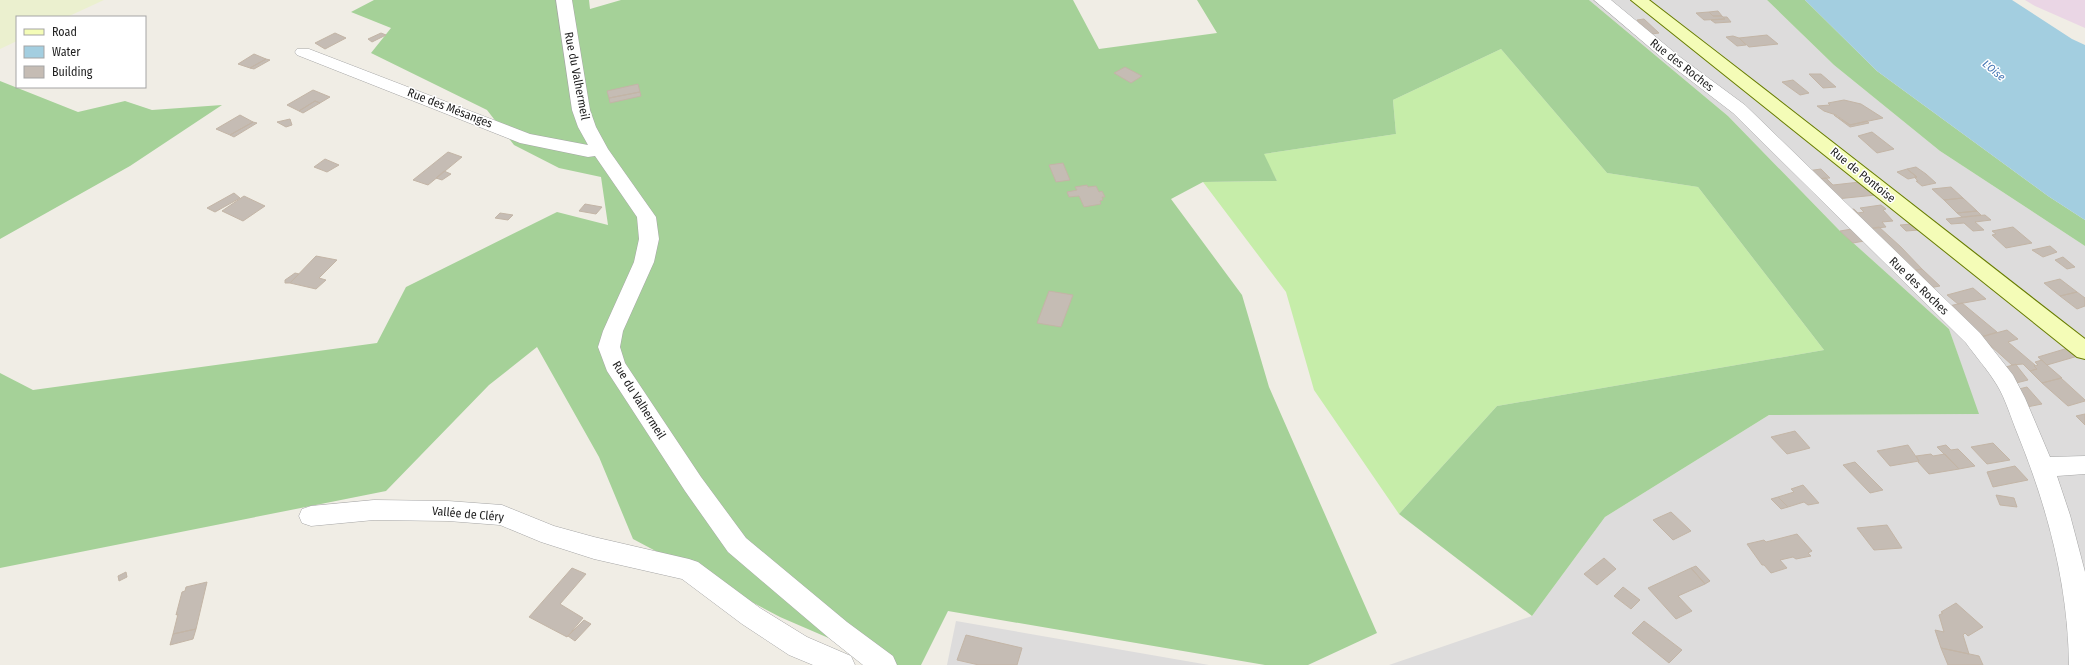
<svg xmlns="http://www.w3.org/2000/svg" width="2085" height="665" font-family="'Fira Sans Condensed',sans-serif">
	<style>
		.residential { fill: #dddcdc }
		.industrial { fill: #ead6e5 }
		.farmland { fill: #ebf0cf }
		.grass { fill: #c6eda9 }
		.forest { fill: #a5d198 }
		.water { fill: #a3cee0 }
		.building { fill: #c5bcb4; stroke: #c3b5a6 }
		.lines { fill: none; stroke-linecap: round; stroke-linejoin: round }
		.street-casing { stroke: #a6a6a6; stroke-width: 1 }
		.secondary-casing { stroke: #677c00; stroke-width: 2 }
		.street { fill: #fff; fill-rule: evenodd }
		.secondary { fill: #f4fcb7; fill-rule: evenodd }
		.labels { text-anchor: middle; stroke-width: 3; stroke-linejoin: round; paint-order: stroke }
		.far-water-label { font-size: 11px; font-style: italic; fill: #4676b4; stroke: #fff }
		.street-label { font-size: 12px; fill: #1f1f1f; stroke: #fff }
	</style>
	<rect width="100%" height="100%" fill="#f0ede5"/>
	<path class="residential" d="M1589,0H1767L1834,65L1940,151L2085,246V665H1389L1532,616L1605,517L1769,415L1978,414L1949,329L1840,231L1728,116Z
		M956,621L1209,665H947Z"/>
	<path class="industrial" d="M2025,0H2085V28L2035,6Z"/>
	<path class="farmland" d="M0,0H104L67,17H17V41L0,49Z"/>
	<path class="grass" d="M1501,49L1607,173L1698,187L1824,350L1497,406L1399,514L1314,390L1286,292L1203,182L1277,181L1263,154L1396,134L1393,100Z"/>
	<path class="forest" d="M374,0H589L590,9L621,0H1073L1099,49L1217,33L1197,0H1589L1728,116L1840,231L1949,329L1979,414L1769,415L1605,517L1532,616L1399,514L1497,406L1824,350L1698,187L1607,173L1501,49L1393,100L1396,134L1264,154L1277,181L1203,182L1171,199L1242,295L1269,387L1377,633L1308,665H1265L948,611L921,665H891L780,617L633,539L599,457L537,347L489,385L386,491L0,568V373L33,390L377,343L406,287L557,212L608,225L601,177L559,168L514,145L487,110L371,53L391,28L351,12Z
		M1767,0H1805L1877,71L2048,196L2085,220V246L1940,151L1834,65Z
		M0,81L78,112L125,101L152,110L222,105L130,166L0,239Z"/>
	<path class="water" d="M1805,0H2012L2072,39L2085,45V220L2048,196L1877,71Z"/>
	<path class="building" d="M1718,11L1722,16H1713L1709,12Z
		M1709,12L1713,16H1722L1725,19L1704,20L1696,13Z
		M1723,17H1727L1731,22L1715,23L1711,20L1725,19Z
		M1644,19L1659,33L1652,34L1637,20Z
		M335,33L346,38L325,49L315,43Z
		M381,33L386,35L372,42L368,39Z
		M1767,35L1778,44L1749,47L1739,38Z
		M1733,36L1739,38L1746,45L1737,46L1726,37Z
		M254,54L266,59L250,68L238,64Z
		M266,59L270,60L254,69L250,68Z
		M1125,67L1142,76L1131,83L1114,73Z
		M1809,74H1821L1836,87L1823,88Z
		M1793,80L1809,93L1800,95L1782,82Z
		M638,84L640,92L609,98L607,91Z
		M313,90L330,97L320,103L315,101L299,111L287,105Z
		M640,92L641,96L610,103L609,98Z
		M1844,100L1861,104L1883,118L1850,125L1836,115L1824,111L1817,106L1830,105L1828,103Z
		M315,101L320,103L303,113L299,111Z
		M240,115L253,122L230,135L216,129Z
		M1834,115L1850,125L1867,121L1869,123L1850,127Z
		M290,119L292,125L286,127L277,122Z
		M253,122L257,123L234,137L230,135Z
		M1872,132L1894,149L1877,153L1858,136Z
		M448,152L462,157L428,185L413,180Z
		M325,159L339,165L327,172L314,167Z
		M1063,163L1070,180L1056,182L1049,165Z
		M1916,167L1926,174L1936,183L1922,186L1916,181H1918L1914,177H1917L1907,169Z
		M1821,169L1830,178L1815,179L1807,171Z
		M1907,169L1917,177L1908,179L1897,172Z
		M444,171L451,174L442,180L436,178Z
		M1826,178L1833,185L1860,182L1876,195L1836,199L1817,179Z
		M1087,185L1088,187L1096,186L1099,192L1102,191L1105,197H1102L1103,200L1100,201L1101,204L1084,207L1079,196L1069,197L1067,192L1077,190L1075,187Z
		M1951,187L1963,198L1944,200L1932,189Z
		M234,193L240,198L215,212L207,208Z
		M244,196L265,206L243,221L222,211Z
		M1963,198L1977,211L1957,213L1944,200Z
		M585,204L602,207L596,214L579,211Z
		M1881,205L1886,209L1883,210L1893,221L1882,222L1886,227L1867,229L1848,210L1854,209L1858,213L1864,212L1860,208Z
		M1977,211L1981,215L1962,217L1957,213Z
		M500,213L513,215L508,220L495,218Z
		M1985,215L1991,220L1975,222L1984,230L1973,231L1964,223L1951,224L1946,219Z
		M1912,224L1919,230L1906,231L1900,225Z
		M1879,227L1901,247L1922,269L1911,271L1867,229Z
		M2013,227L2032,243L2006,248L1992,235L1996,234L1992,231Z
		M1852,229L1864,241L1853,243L1840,231Z
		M2050,246L2057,252L2043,257L2032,250Z
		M316,256L337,260L319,278L326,280L316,289L290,283Z
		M2063,257L2075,267L2067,269L2055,260Z
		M1922,269L1940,286L1929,288L1911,271Z
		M295,273L299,274L290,283H285V280Z
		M2060,279L2077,292L2060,296L2044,283Z
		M1973,288L1986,299L1958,304L1947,295Z
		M1049,291L1073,295L1061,327L1037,323Z
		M2077,292L2085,298V306L2077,309L2060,296Z
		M1962,303L1997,332L1981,337L1949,306Z
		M2007,330L2018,339L2008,342L2035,365L2034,366L2037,369L2030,371L2023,364L2012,365L1981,337Z
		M2068,348L2078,356L2047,365L2038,357Z
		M2042,360L2047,365L2062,378L2042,383L2030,371L2037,369L2034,366L2038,365L2035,362Z
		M2016,364L2017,366L2028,380L2016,383L2006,367Z
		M2061,378L2085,400V401L2068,406L2042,383Z
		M2027,387L2042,404L2027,407L2019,389Z
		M2085,414V425L2076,416Z
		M1795,431L1810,448L1787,454L1771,437Z
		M1993,443L2010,460L1987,464L1971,447Z
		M1908,445L1919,461L1890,466L1877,451Z
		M1946,445L1951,450L1958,449L1975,466L1959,469L1937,447Z
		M1931,454L1933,456L1945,454L1959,469L1929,474L1918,462L1919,461L1916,456Z
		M1855,462L1883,490L1870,493L1843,465Z
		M2015,466L2028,480L1993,487L1987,472Z
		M1803,485L1819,503L1808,505L1804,502L1788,507L1778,497L1794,492L1791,489Z
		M1996,495L2014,498L2017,507L2000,505Z
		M1778,497L1788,507L1781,509L1771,499Z
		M1671,512L1691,531L1673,540L1653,520Z
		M1887,525L1902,548L1874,550L1857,528Z
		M1797,534L1812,551L1808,553L1811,556L1796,559L1793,557L1780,560L1787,568L1771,573L1764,565H1762L1747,544L1764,540L1766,542Z
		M1604,558L1616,569L1597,585L1584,574Z
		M1696,566L1710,581L1705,584L1691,568Z
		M572,568L586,574L560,604L583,618L567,637L529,617Z
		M1691,568L1705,584L1678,596L1692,611L1676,619L1648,588Z
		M126,572L127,577L119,581L118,576Z
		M207,582L196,629L173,634L178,614L176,615L182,592L185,591L186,587Z
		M1623,587L1640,600L1631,609L1614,596Z
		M1956,603L1983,627L1968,636L1965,633L1963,635L1969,654L1941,648L1935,630L1944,632L1939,615L1943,613L1941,612Z
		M584,620L591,624L575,641L568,636Z
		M1644,621L1682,650L1669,663L1632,633Z
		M196,629L193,639L170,645L173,634Z
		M966,635L1022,648L1017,665H979L957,660Z
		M1941,648L1979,656L1983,665H1948Z"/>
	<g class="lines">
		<defs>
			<path id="street" d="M556,0H572L590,110L596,127L608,149L656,217L659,239L654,262L623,331L620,347L625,363L701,477L746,538L847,622L893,656L897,665H863L829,638L728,552L685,491L607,371L598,347L603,331L634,262L639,239L637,217L595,156L588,157L520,143L297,55L295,52L297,49H309L530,134L588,145L578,127L572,110Z
				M1594,0H1611L1680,57L1745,105L1980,333L2013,375L2025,398L2050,457L2085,456V474L2057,476L2070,515L2085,572V665H2069C2068,585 2048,509 2018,435C2011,418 2006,400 1997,385C1988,370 1976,357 1966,343L1733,113L1668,63Z
				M374,500L448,501L502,505L554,526L594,537L689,559L698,562L760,608L807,637L851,656L855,665H813L789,655L742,624L682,579L594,559L541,542L500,525L448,521L374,520L311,526L302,523L299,516L302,509L311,506Z"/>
			<path id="secondary" d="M1631,0H1649C1795,112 1939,226 2085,339V359L2077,357Z"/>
		</defs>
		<use href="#street" class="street-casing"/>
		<use href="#secondary" class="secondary-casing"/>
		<use href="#street" class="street"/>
		<use href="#secondary" class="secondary"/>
	</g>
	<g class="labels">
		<g class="far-water-label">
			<text transform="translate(1994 70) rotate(40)" y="4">L'Oise</text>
		</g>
		<g class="street-label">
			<text transform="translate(1682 65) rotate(38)" y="4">Rue des Roches</text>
			<text transform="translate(577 76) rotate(79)" y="4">Rue du Valhermeil</text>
			<text transform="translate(450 108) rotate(21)" y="4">Rue des Mésanges</text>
			<text transform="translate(1863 175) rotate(39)" y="4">Rue de Pontoise</text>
			<text transform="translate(1919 286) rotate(44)" y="4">Rue des Roches</text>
			<text transform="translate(639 400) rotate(58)" y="4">Rue du Valhermeil</text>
			<text transform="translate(468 514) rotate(5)" y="4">Vallée de Cléry</text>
		</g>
	</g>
	<rect x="16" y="16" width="130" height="72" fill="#ffffff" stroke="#a5a5a5"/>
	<rect x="24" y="29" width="20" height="6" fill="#f4fcb7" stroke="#a5a5a5"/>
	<text x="52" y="36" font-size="12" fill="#1f1f1f">Road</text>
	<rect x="24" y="46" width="20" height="12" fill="#a3cee0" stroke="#a5a5a5"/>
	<text x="52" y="56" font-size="12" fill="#1f1f1f">Water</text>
	<rect x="24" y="66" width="20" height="12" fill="#c5bcb4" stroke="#a5a5a5"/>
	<text x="52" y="76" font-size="12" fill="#1f1f1f">Building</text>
</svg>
